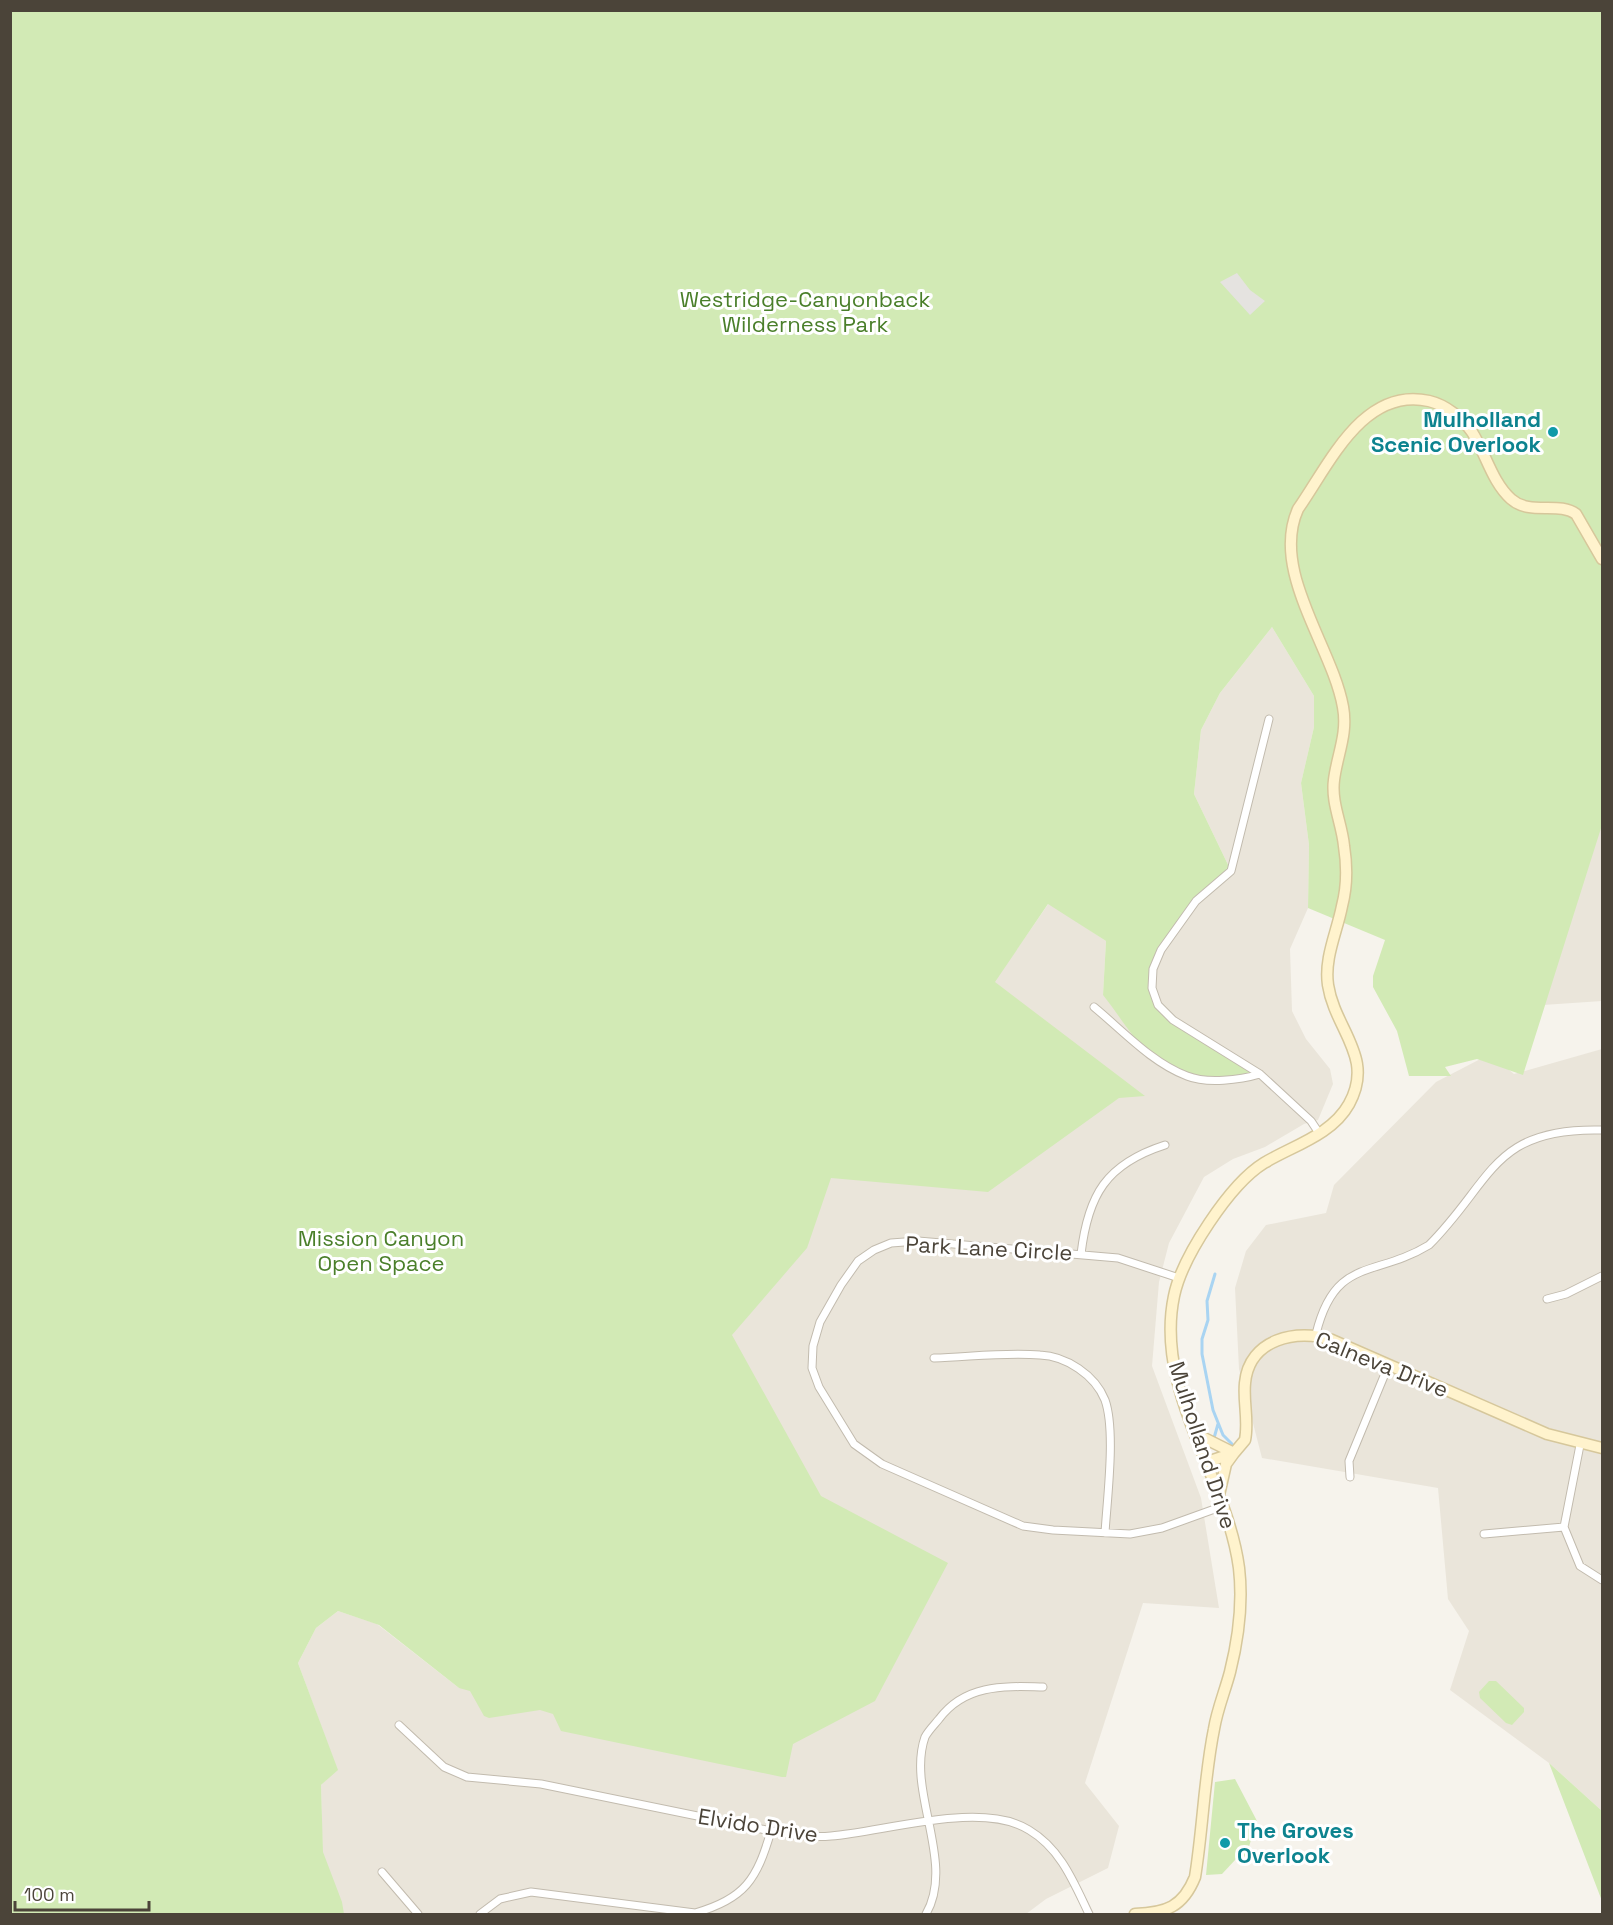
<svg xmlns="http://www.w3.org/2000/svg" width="1613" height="1925" font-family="'Space Grotesk',sans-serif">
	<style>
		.residential { fill: #eae5da }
		.green { fill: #d2eab5 }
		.parking { fill: #e5e3e0 }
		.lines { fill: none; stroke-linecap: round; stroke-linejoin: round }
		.stream { stroke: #a9d4f2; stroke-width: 3 }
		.street-casing { stroke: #c2bbae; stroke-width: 9 }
		.secondary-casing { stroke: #d6c79b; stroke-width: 13 }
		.street { stroke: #fff; stroke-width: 7 }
		.secondary { stroke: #fff3cd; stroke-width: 10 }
		.culture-dot { fill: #0f9aa8; stroke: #fff; stroke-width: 2 }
		.labels { text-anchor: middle; stroke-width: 6; stroke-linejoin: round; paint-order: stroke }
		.park-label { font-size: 22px; fill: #4a7f2a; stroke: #fff }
		.culture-label { font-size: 22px; font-weight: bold; fill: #0d838f; stroke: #fff; text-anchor: end }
		.street-label { font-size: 22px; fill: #4b4439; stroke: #fff }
	</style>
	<rect width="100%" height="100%" fill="#f6f3ec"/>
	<path class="residential" d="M1272,627L1314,696V727L1301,783L1309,845L1308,908L1290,949L1292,1011L1306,1039L1330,1069L1333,1084L1318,1120L1304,1124L1265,1147L1233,1159L1204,1177L1169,1243L1159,1282L1152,1366L1201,1498L1219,1608L1143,1603L1085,1783L1119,1826L1108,1868L1046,1899L1026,1914H339L323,1875L321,1785L337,1769L298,1663L316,1628L338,1611L377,1624L459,1688L818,1500L729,1333L830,1176L1048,1143L1132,1089L994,982L1049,903L1106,941L1103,995L1173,1020L1158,1005L1152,988L1153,969L1196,901L1231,871L1194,794L1201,730L1220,693Z
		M1602,820V1001L1543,1005Z
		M1602,1049V1811L1549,1763L1450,1690L1469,1631L1448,1599L1438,1488L1262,1458L1239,1369L1235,1288L1246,1251L1266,1225L1326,1213L1334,1185L1436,1082L1490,1054L1514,1074Z"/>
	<path class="green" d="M10,11H1602V825L1523,1075L1477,1059L1445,1067L1451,1076H1409L1397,1031L1373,987V976L1385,940L1308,908L1309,845L1301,783L1314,727V696L1272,627L1220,693L1201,730L1194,794L1231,871C1201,897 1134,959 1158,1003C1170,1026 1236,1059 1260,1074C1221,1085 1183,1079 1150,1054C1134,1041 1117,1012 1103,995L1106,941L1048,904L995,982L1145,1096L1119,1098L988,1192L831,1178L807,1248L732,1335L821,1496L948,1563L875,1701L793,1744L786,1777H782L561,1731L553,1714L540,1710L489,1718L484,1716L470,1691L459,1688L379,1625L338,1611L316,1628L298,1663L338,1770L321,1785L323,1852L342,1902L344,1914H11Z
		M1489,1681H1496L1524,1708V1712L1512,1725L1506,1723L1480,1698L1479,1692Z
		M1549,1763L1602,1811V1901Z
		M1235,1779L1257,1821L1246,1856L1236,1859L1222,1874L1206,1875L1215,1782Z"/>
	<path class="parking" d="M1237,273L1250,290L1265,301L1250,315L1220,282Z"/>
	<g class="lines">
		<path class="stream" d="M1215,1274L1207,1301L1208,1320L1202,1339V1354L1213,1410L1223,1435L1232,1444
			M1214,1438L1218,1424"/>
		<defs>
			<path id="street" d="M1269,719L1231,871L1196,901L1161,950L1153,969L1152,988L1158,1005L1173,1020L1260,1074L1311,1121L1319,1133
				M1094,1007C1122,1030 1152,1063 1187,1076C1207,1084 1240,1080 1260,1074
				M1081,1254C1088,1195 1106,1164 1165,1145
				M1179,1278L1118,1258L918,1241L891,1243L874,1250L858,1261L841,1285L820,1322L813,1346L812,1368L819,1387L854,1444L882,1464L1023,1526L1053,1530L1130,1534L1162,1528L1223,1506
				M1547,1299L1566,1294L1602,1276
				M1316,1334C1335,1256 1375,1278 1429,1245C1493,1181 1492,1127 1602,1130
				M934,1358C969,1357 1005,1352 1040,1355C1066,1356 1095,1375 1105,1400C1116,1431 1107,1499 1105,1533
				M1580,1445L1564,1527L1580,1566L1602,1580
				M1350,1477L1349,1461L1389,1364
				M1484,1534L1564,1527
				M399,1725L444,1767L467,1777L541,1784L771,1831C791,1835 811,1838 831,1836C884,1832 982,1800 1029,1830C1061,1849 1074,1883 1089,1914
				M382,1872L418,1914
				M480,1914L500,1899L531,1892L695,1913C745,1899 757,1879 771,1831
				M926,1914C956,1862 906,1791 925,1737C928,1731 935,1724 939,1719C965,1684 1004,1686 1043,1687"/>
			<path id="secondary" d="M1196,1434L1234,1453L1226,1464L1219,1495
				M1207,1462L1234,1453L1245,1440C1249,1421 1243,1402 1245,1383C1249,1339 1297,1328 1332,1340L1547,1434L1602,1448
				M1135,1914C1166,1913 1183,1907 1195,1877C1203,1828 1204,1778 1214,1729C1217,1710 1225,1691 1230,1672C1238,1640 1243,1602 1239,1568C1227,1477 1154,1391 1174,1296C1182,1257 1230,1184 1264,1163C1292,1146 1332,1135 1349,1104C1375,1057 1335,1030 1328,985C1324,958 1337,932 1342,906C1347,887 1347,865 1344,846C1342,824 1331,803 1334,780C1337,755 1348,734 1343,707C1332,646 1270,571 1298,509C1329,465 1363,386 1429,401C1446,405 1462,418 1472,432C1486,454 1492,482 1511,499C1530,516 1559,501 1576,514L1602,559"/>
		</defs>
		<use href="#street" class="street-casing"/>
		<use href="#secondary" class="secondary-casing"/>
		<use href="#street" class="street"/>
		<use href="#secondary" class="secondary"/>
	</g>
	<g class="culture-dot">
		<circle cx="1553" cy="432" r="6"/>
		<circle cx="1225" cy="1843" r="6"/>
	</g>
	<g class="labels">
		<g class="park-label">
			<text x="805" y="307">Westridge-Canyonback<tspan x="805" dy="25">Wilderness Park</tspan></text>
			<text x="381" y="1246">Mission Canyon<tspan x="381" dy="25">Open Space</tspan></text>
		</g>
		<g class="culture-label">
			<text x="1541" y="427">Mulholland<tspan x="1541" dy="25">Scenic Overlook</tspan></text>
			<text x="1237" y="1838" text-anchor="start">The Groves<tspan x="1237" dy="25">Overlook</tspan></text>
		</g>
		<g class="street-label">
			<text transform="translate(989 1248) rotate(3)" y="8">Park Lane Circle</text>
			<text transform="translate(1382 1364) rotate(22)" y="8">Calneva Drive</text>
			<text transform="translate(1203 1445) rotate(72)" y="8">Mulholland Drive</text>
			<text transform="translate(758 1825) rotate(9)" y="8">Elvido Drive</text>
		</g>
	</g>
	<rect width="1613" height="1925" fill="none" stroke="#4b4439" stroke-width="24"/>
	<path d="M15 1901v9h134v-9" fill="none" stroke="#4b4439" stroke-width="3"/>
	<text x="24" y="1901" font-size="18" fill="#4b4439" stroke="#ffffff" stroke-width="4.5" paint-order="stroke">100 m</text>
</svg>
